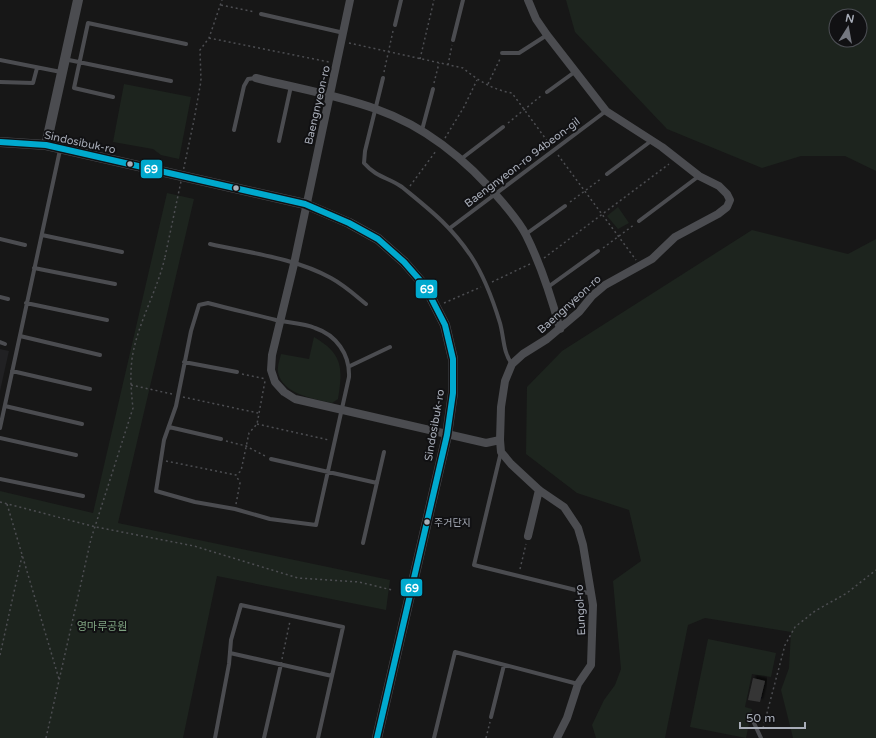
<svg xmlns="http://www.w3.org/2000/svg" width="876" height="738" font-family="'Varela Round','Noto Sans KR',sans-serif">
	<style>
		.built { fill: #212123 }
		.green { fill: #1d241e; fill-rule: evenodd }
		.building { fill: #353536; filter: url(#shadow) }
		.lines { fill: none; stroke-linecap: round; stroke-linejoin: round }
		.path { stroke: #4d4e52; stroke-width: 1.5; stroke-dasharray: 2 3; stroke-linecap: butt }
		.service { stroke: #4b4c50; stroke-width: 4 }
		.minor { stroke: #4b4c50; stroke-width: 8 }
		.tertiary { stroke: #4b4c50; stroke-width: 10 }
		.path-bridge { stroke: #4d4e52; stroke-width: 1.5; stroke-dasharray: 2 3; stroke-linecap: butt }
		.bus-1-casing { stroke: #111113; stroke-width: 9 }
		.bus-1 { stroke: #00a9ce; stroke-width: 6 }
		.bus-dot { fill: #a8adb8; stroke: #111113; stroke-width: 1.5 }
		.labels { text-anchor: middle; stroke-width: 4; stroke-linejoin: round; paint-order: stroke }
		.bus-label { font-size: 10px; fill: #a8adb8; stroke: #111113; text-anchor: start }
		.street-label { font-size: 11px; fill: #a8adb8; stroke: #111113 }
		.park-label { font-size: 11px; fill: #7fa381; stroke: #111113 }
		.line-badge { stroke: #111113; stroke-width: 1.5 }
		.badge-label { font-size: 11px; text-anchor: middle; font-weight: bold; fill: #fff }
	</style>
	<defs>
		<filter id="shadow"><feDropShadow dx="3" dy="-3" stdDeviation="1" flood-color="#0009"/></filter>
	</defs>
	<rect width="100%" height="100%" fill="#171717"/>
	<path class="built" d="M0,349L9,351L0,391Z"/>
	<path class="green" d="M566,0H876V171L845,156H801L762,168L667,129L575,32ZM836,16H860V40H836Z
		M124,84L191,97L179,159L161,155L153,149L113,142Z
		M167,193L194,199L118,523L390,580L386,610L217,576L183,738H0V491L93,513Z
		M618,207L629,223L618,229L607,216Z
		M752,230L848,254L876,239V738H793L781,690L789,668L791,632L705,618L688,625L665,738H596L592,725L604,700L615,685L621,669L613,581L641,561L629,510L577,493L526,454L527,387L562,351Z
		M314,337C343,354 343,368 338,399L332,403C314,399 282,394 278,372C277,366 280,359 281,354L309,359Z
		M708,639L776,653L771,677L752,674L745,707L752,709L746,738L690,727Z"/>
	<path class="building" d="M753,678L765,681L760,702L748,700Z"/>
	<g class="lines">
		<path class="path" d="M221,5L255,12
			M209,38L329,62
			M349,43L463,68C477,80 493,90 512,93L551,146
			M420,59L434,0
			M448,65L452,45
			M384,72L393,31
			M434,83L439,63
			M488,84L500,59
			M194,120L201,81L200,50L209,38L222,0
			M508,123L542,95
			M445,138L464,107L477,80
			M558,155L636,260
			M410,186L436,151
			M570,202L602,178
			M603,248L635,224
			M544,258L669,164
			M492,282L530,264
			M444,303L481,287
			M242,374L266,379
			M131,385L172,394
			M183,397L258,413
			M257,424L329,440
			M226,441L246,446L265,456
			M166,461L236,475L241,471L249,433L257,424L265,381
			M0,502L96,527L194,546L298,578L359,582L392,590
			M7,504L59,679
			M236,504L240,483L236,475
			M520,569L526,544
			M0,655L22,556
			M282,659L290,621
			M763,728L785,645L795,627L815,611L847,593L876,570
			M46,738L91,539L133,408C131,391 130,376 132,359C137,324 157,292 165,257
			M486,738L490,722"/>
		<path class="service" d="M261,14L344,33
			M395,25L401,0
			M453,40L463,0
			M502,53H519L547,35
			M64,59L171,81
			M0,60L61,72
			M383,78L365,151L364,163C377,178 388,177 402,187C430,210 450,225 471,256C484,276 493,300 500,323C504,337 503,353 512,364
			M0,82L33,83L37,68
			M547,92L576,71
			M113,97L74,88L88,23L186,44
			M234,130L244,86L248,79L256,78
			M422,130L433,89
			M279,141L291,86
			M461,159L503,127
			M607,174L651,141
			M639,221L699,176
			M450,228L606,111
			M526,234L565,206
			M42,235L122,252
			M0,239L25,245
			M210,244C250,253 295,258 331,278C344,285 355,295 366,304
			M34,268L115,284
			M548,287L598,251
			M0,297L8,299
			M26,303L107,320
			M208,303C230,309 253,314 276,320C289,323 303,323 315,328C336,335 350,354 349,377L316,525L270,519L235,509L195,502L156,491L164,440L176,406L191,331L199,305Z
			M20,336L100,355
			M0,342L5,344
			M184,362L237,372
			M350,366L390,347
			M12,371L90,389
			M5,406L82,424
			M169,427L221,439
			M0,428L60,150
			M0,438L76,455
			M501,452L474,565L592,594
			M271,459L377,483
			M0,479L83,496
			M363,543L384,452
			M230,653L332,676
			M491,717L504,665
			M754,723L761,738
			M215,738L229,664L231,640L241,605L343,627L318,738
			M264,738L281,664
			M434,738L455,652L578,684"/>
		<path class="minor" d="M350,0L294,264L272,355L271,370L275,382L284,392L295,399L486,443L500,440L501,452L511,464L539,490L564,507L578,528L583,545L593,605L591,665L578,684L567,718L557,738
			M256,78C296,88 337,95 376,109C427,127 469,162 503,203C511,213 520,223 526,235C541,265 551,296 560,329
			M500,440L501,407L505,381L512,364L523,354L547,339L579,312L592,296L605,285L652,259L675,237L718,214L727,207L730,200L727,194L719,186L699,176L662,147L606,111L547,35L536,19L528,0
			M528,536L539,490"/>
		<path class="tertiary" d="M0,142L46,145L305,204L349,223L378,239L404,262L425,286L445,325L453,359V393L447,435L377,738
			M46,145L78,0"/>
		<path class="path-bridge" d="M165,257L194,120"/>
		<defs>
			<path id="bus-1" d="M0,142L46,145L305,204L349,223L378,239L404,262L425,286L445,325L453,359V393L447,435L377,738"/>
		</defs>
		<use href="#bus-1" class="bus-1-casing"/>
		<use href="#bus-1" class="bus-1"/>
	</g>
	<g class="bus-dot">
		<circle cx="130" cy="164" r="3.5"/>
		<circle cx="236" cy="188" r="3.5"/>
		<circle cx="427" cy="522" r="3.5"/>
	</g>
	<g class="labels">
		<g class="bus-label">
			<text x="434" y="526">주거단지</text>
		</g>
		<g class="street-label">
			<text transform="translate(317 105) rotate(-77)" y="4">Baengnyeon-ro</text>
			<text transform="translate(80 142) rotate(12)" y="4">Sindosibuk-ro</text>
			<text transform="translate(522 162) rotate(-37)" y="4">Baengnyeon-ro 94beon-gil</text>
			<text transform="translate(569 304) rotate(-42)" y="4">Baengnyeon-ro</text>
			<text transform="translate(434 425) rotate(-80)" y="4">Sindosibuk-ro</text>
			<text transform="translate(580 610) rotate(-93)" y="4">Eungol-ro</text>
		</g>
		<g class="park-label">
			<text x="102" y="630">영마루공원</text>
		</g>
	</g>
	<g class="line-badge">
		<rect x="140" y="159" width="23" height="20" rx="4" fill="#00a9ce"/>
		<rect x="415" y="279" width="23" height="20" rx="4" fill="#00a9ce"/>
		<rect x="400" y="578" width="23" height="19" rx="4" fill="#00a9ce"/>
	</g>
	<g class="badge-label">
		<text x="151" y="173">69</text>
		<text x="427" y="293">69</text>
		<text x="412" y="592">69</text>
	</g>
	<g transform="translate(848 28) rotate(11)"><circle r="19" fill="#111113" stroke="#4d4f55"/>
	<path d="M0-3L7 15L0 10L-7 15Z" fill="#757880"/>
	<text y="-6" font-size="11" font-weight="bold" text-anchor="middle" fill="#a8adb8">N</text>
	</g>
	<path d="M740 722v6h65v-6" fill="none" stroke="#a8adb8" stroke-width="2"/>
	<text x="746" y="722" font-size="12" fill="#a8adb8" stroke="#111113" stroke-width="3" paint-order="stroke">50 m</text>
</svg>
